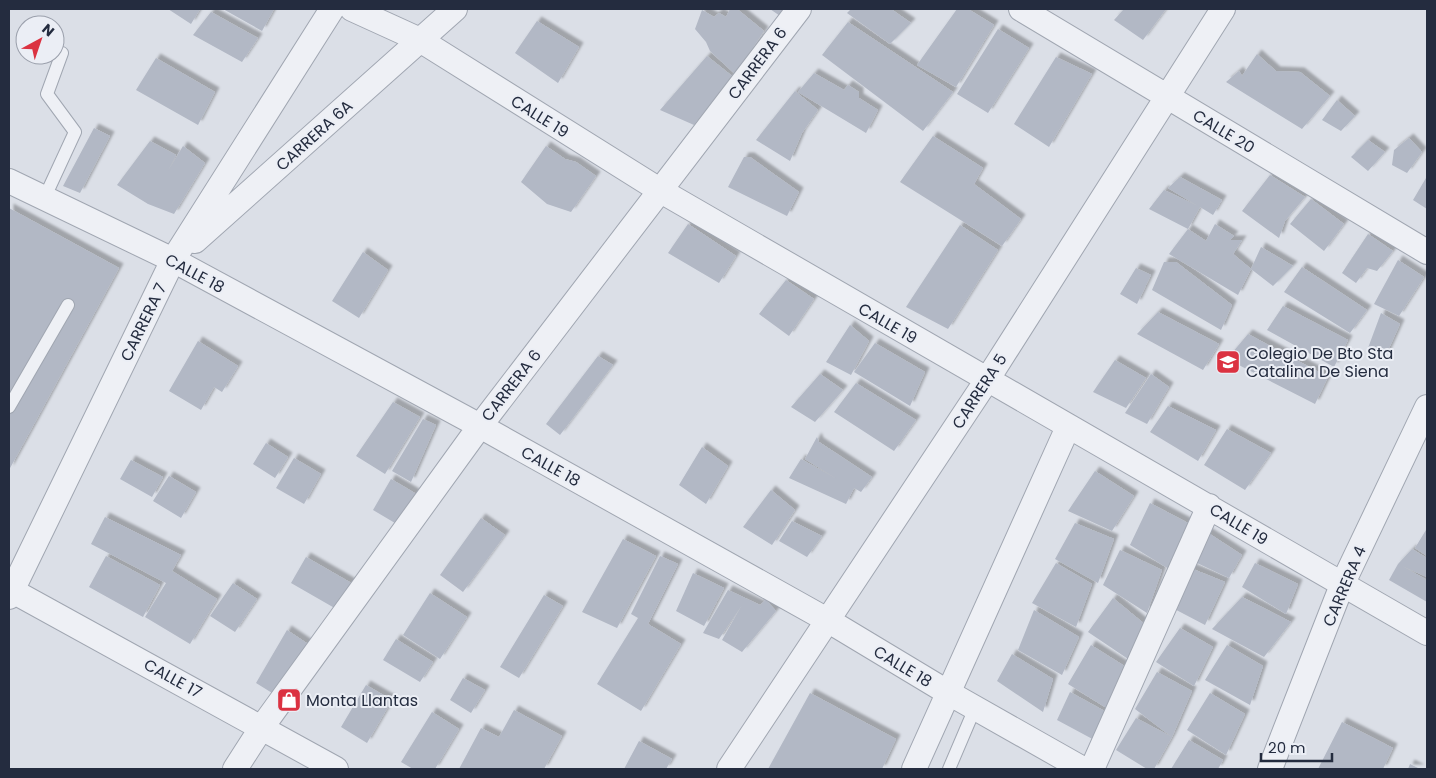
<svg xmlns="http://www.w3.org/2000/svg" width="1436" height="778" font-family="Poppins,sans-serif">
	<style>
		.building { fill: #b2b8c5; filter: url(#shadow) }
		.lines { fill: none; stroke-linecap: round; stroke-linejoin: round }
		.service-casing { stroke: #a0a6b1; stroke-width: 14 }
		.minor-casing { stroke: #a0a6b1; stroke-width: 26 }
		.service { stroke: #eef0f5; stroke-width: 12 }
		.minor { stroke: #eef0f5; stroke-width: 24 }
		.labels { text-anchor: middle; stroke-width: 4; stroke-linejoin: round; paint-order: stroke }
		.street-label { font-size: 16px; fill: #242c3f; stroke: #ebeef5 }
		.poi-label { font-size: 16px; fill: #242c3f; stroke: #ebeef5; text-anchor: start }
	</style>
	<defs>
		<filter id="shadow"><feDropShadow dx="4.5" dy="-4.5" stdDeviation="1" flood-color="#0004"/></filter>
	</defs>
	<rect width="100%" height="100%" fill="#dbdfe7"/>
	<path class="building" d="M168,9H200L191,24Z
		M223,9H274L262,31Z
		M730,9H737L764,31L735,74L710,51L706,42L695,29L702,10L714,17L719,13L726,17Z
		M770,9H788L783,18Z
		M851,9H891L911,23L890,44L847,13Z
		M957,9H968L994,25L956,87L917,65Z
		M1124,9H1166L1143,40L1114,20Z
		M211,12L258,38L242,62L193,35Z
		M537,21L579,47L558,83L515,53Z
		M848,22L953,92L923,131L822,55Z
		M998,29L1029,48L988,113L957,94Z
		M1257,54L1276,71L1300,72L1330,96L1302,129L1226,82L1239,71L1242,76Z
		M707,56L732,76L694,125L660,110Z
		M1056,57L1092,74L1049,147L1014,124Z
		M156,58L215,92L198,125L136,90Z
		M814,73L844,90L848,85L859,92V98L878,110L866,133L798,92Z
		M795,91L818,110L802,133L790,161L756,140Z
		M1337,100L1355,116L1341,131L1322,120Z
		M94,128L110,136L80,193L63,186Z
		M933,136L983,168L974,184L1021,219L1002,246L900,182Z
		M1409,138L1422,152L1407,173L1392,165L1394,150Z
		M1368,140L1385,152L1368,171L1351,157Z
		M150,141L176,155L168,171L183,146L205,163L174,214L148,204L117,185Z
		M546,146L565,159L576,162L596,176L571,212L547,204L521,182Z
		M744,157H750L799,192L787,216L728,187Z
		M1270,175L1305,197L1285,221L1279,238L1242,211Z
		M1180,177L1222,200L1213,215L1200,207L1188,229L1206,241L1215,224L1234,236L1230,240H1242L1233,254L1251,269L1261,247L1293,266L1273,286L1251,269L1238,295L1169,254L1188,229L1149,209L1164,190L1198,206L1168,188Z
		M1426,178L1427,179V209L1413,200Z
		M1311,199L1344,224L1324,251L1290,224Z
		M9,208L119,268L9,470Z
		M688,224L736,256L719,283L668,253Z
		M960,225L998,250L948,329L906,307Z
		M1368,234L1393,251L1377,271L1367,268L1356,283L1342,273Z
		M363,252L388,270L359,318L332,301Z
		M1398,260L1424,277L1399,316L1374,304Z
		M1164,262H1176L1232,305L1221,330L1152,290Z
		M1302,267L1367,310L1350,333L1284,292Z
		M1136,268L1151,275L1137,304L1120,294Z
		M786,280L814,299L789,336L759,314Z
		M1283,306L1348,340L1334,367L1267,330Z
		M1158,312L1219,344L1203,370L1137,334Z
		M1381,313L1400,324L1385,357L1368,348Z
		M850,325L869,341L851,375L826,362Z
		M1248,334L1328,377L1315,404L1227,359Z
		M198,341L238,366L222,392L214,387L201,410L169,391Z
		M875,343L925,372L910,406L854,372Z
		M598,356L613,365L560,435L546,424Z
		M1115,360L1146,378L1126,408L1093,392Z
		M820,374L843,390L815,422L791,407Z
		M1151,374L1169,387L1147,424L1125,413Z
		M856,383L916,420L894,451L834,412Z
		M393,402L420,417L385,474L356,456Z
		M1168,406L1216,430L1198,461L1150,432Z
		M423,419L436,425L411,482L392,471Z
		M1227,429L1271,453L1245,490L1204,465Z
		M817,437L819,442L872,477L861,492L854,488L846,504L789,478L801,459L837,479L805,459Z
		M266,443L288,457L275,478L253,464Z
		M702,447L728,466L706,504L679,485Z
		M294,458L321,474L304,504L276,488Z
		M131,460L163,477L152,497L120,479Z
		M1095,471L1134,496L1112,531L1068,511Z
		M169,476L196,492L181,518L153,501Z
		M391,479L418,495L400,526L373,510Z
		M771,490L795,510L772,545L743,527Z
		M1150,503L1188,523L1169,569L1130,545Z
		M105,517L181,555L172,571L217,599L190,644L145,617L166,583L91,544Z
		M481,518L505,535L463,592L440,575Z
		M792,521L822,536L807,557L779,541Z
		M1075,523L1114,539L1098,583L1055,559Z
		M1196,525L1242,555L1229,578L1180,555Z
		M1426,530H1427V556L1415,548Z
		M623,539L656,556L617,628L582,612Z
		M1412,549L1427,558V577L1402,566L1427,580V602L1389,580L1398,564Z
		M1120,550L1162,570L1147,613L1103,585Z
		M106,556L160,585L143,617L89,587Z
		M660,556L678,564L648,624L681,644L641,711L597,684L638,618L631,614Z
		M306,557L353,584L338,610L291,583Z
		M1056,563L1092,584L1076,627L1032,603Z
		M1255,563L1298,584L1286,614L1242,587Z
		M1183,565L1225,582L1205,625L1163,603Z
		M693,573L724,588L704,626L676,611Z
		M233,583L257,599L235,632L210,616Z
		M728,590L760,605L766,600L776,611L742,652L722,640L742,605L719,639L703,633Z
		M430,593L467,617L440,659L403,635Z
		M544,595L563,606L519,678L500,667Z
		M1242,597L1291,622L1264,657L1212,629Z
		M1113,598L1147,626L1131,661L1088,632Z
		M1034,610L1079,637L1062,675L1018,650Z
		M1180,628L1213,647L1194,686L1156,662Z
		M287,630L308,644L277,696L256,683Z
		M396,639L433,662L420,682L383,660Z
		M1091,645L1126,667L1113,712L1068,684Z
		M1227,645L1263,666L1250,705L1205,680Z
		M1012,654L1053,679L1043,712L997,681Z
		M1157,672L1192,691L1172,737L1135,709Z
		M463,678L485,690L471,713L450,700Z
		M366,685L392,700L367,743L341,727Z
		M1070,692L1110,714L1098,742L1057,720Z
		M810,693L896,739L882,769H768Z
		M1210,693L1245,714L1226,755L1187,730Z
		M514,710L562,736L544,769H459L481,728L499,737Z
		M432,712L459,729L435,769H413L401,762Z
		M1136,718L1172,737L1154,769H1147L1116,750Z
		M1342,722L1393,748L1383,769H1318Z
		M1189,740L1223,760L1218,769H1171Z
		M639,741L672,759L666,769H624Z
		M1410,764L1420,769H1408Z"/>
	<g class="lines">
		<defs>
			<path id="service" d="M44,199L75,132L47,94L62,53
				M9,407L68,305
				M949,769L975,708"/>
			<path id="minor" d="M352,9L420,40L661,191L1427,633
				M1021,9L1427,252
				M9,181L173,260L480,426L829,621L947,692L1083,769
				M195,241L455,9
				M9,589L336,769
				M9,597L173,260L332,9
				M235,769L262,727L480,426L799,9
				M729,769L987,380L1223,9
				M914,769L1068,427
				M1092,769L1209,506
				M1270,769L1342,585L1427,407"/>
		</defs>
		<use href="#service" class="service-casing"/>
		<use href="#minor" class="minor-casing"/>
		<use href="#service" class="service"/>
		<use href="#minor" class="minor"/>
	</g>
	<defs>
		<symbol id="school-square" viewBox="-11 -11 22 22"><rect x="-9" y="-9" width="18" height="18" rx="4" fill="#db3241" stroke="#ebeef5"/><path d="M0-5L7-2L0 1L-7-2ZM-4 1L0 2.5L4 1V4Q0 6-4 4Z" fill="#fff"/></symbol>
		<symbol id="shop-square" viewBox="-11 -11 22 22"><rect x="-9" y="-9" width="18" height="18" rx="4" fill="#db3241" stroke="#ebeef5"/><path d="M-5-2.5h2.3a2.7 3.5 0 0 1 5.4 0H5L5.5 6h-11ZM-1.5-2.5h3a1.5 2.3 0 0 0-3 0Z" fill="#fff"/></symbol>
	</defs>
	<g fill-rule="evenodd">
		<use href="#school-square" x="1214" y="348" width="28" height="28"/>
		<use href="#shop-square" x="275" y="686" width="28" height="28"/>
	</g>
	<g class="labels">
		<g class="street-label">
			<text transform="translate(757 63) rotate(-53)" y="6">CARRERA 6</text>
			<text transform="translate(540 116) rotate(32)" y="6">CALLE 19</text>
			<text transform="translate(1224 131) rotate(31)" y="6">CALLE 20</text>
			<text transform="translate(314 135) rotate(-42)" y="6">CARRERA 6A</text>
			<text transform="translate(195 273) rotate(28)" y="6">CALLE 18</text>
			<text transform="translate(143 322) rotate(-64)" y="6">CARRERA 7</text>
			<text transform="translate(888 323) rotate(30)" y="6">CALLE 19</text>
			<text transform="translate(511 385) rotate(-52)" y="6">CARRERA 6</text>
			<text transform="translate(979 391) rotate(-57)" y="6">CARRERA 5</text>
			<text transform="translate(551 466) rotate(29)" y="6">CALLE 18</text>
			<text transform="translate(1239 524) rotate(31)" y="6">CALLE 19</text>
			<text transform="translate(1344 586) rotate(-67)" y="6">CARRERA 4</text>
			<text transform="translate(903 666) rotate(31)" y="6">CALLE 18</text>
			<text transform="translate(173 678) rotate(29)" y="6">CALLE 17</text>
		</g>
		<g class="poi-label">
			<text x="1246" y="359">Colegio De Bto Sta<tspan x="1246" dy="18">Catalina De Siena</tspan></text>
			<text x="306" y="706">Monta Llantas</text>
		</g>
	</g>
	<rect width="1436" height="778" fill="none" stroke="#242c3f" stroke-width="20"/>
	<g transform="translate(40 40) rotate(40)"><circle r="24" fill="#ebeef5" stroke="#9ba0ac"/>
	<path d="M0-4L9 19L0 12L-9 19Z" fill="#db3241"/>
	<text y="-8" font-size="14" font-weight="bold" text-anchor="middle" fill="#242c3f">N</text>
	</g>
	<path d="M1261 753v8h71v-8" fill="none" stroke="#242c3f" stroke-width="2.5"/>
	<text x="1268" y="753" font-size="15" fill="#242c3f" stroke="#ebeef5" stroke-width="4" paint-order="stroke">20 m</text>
</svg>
